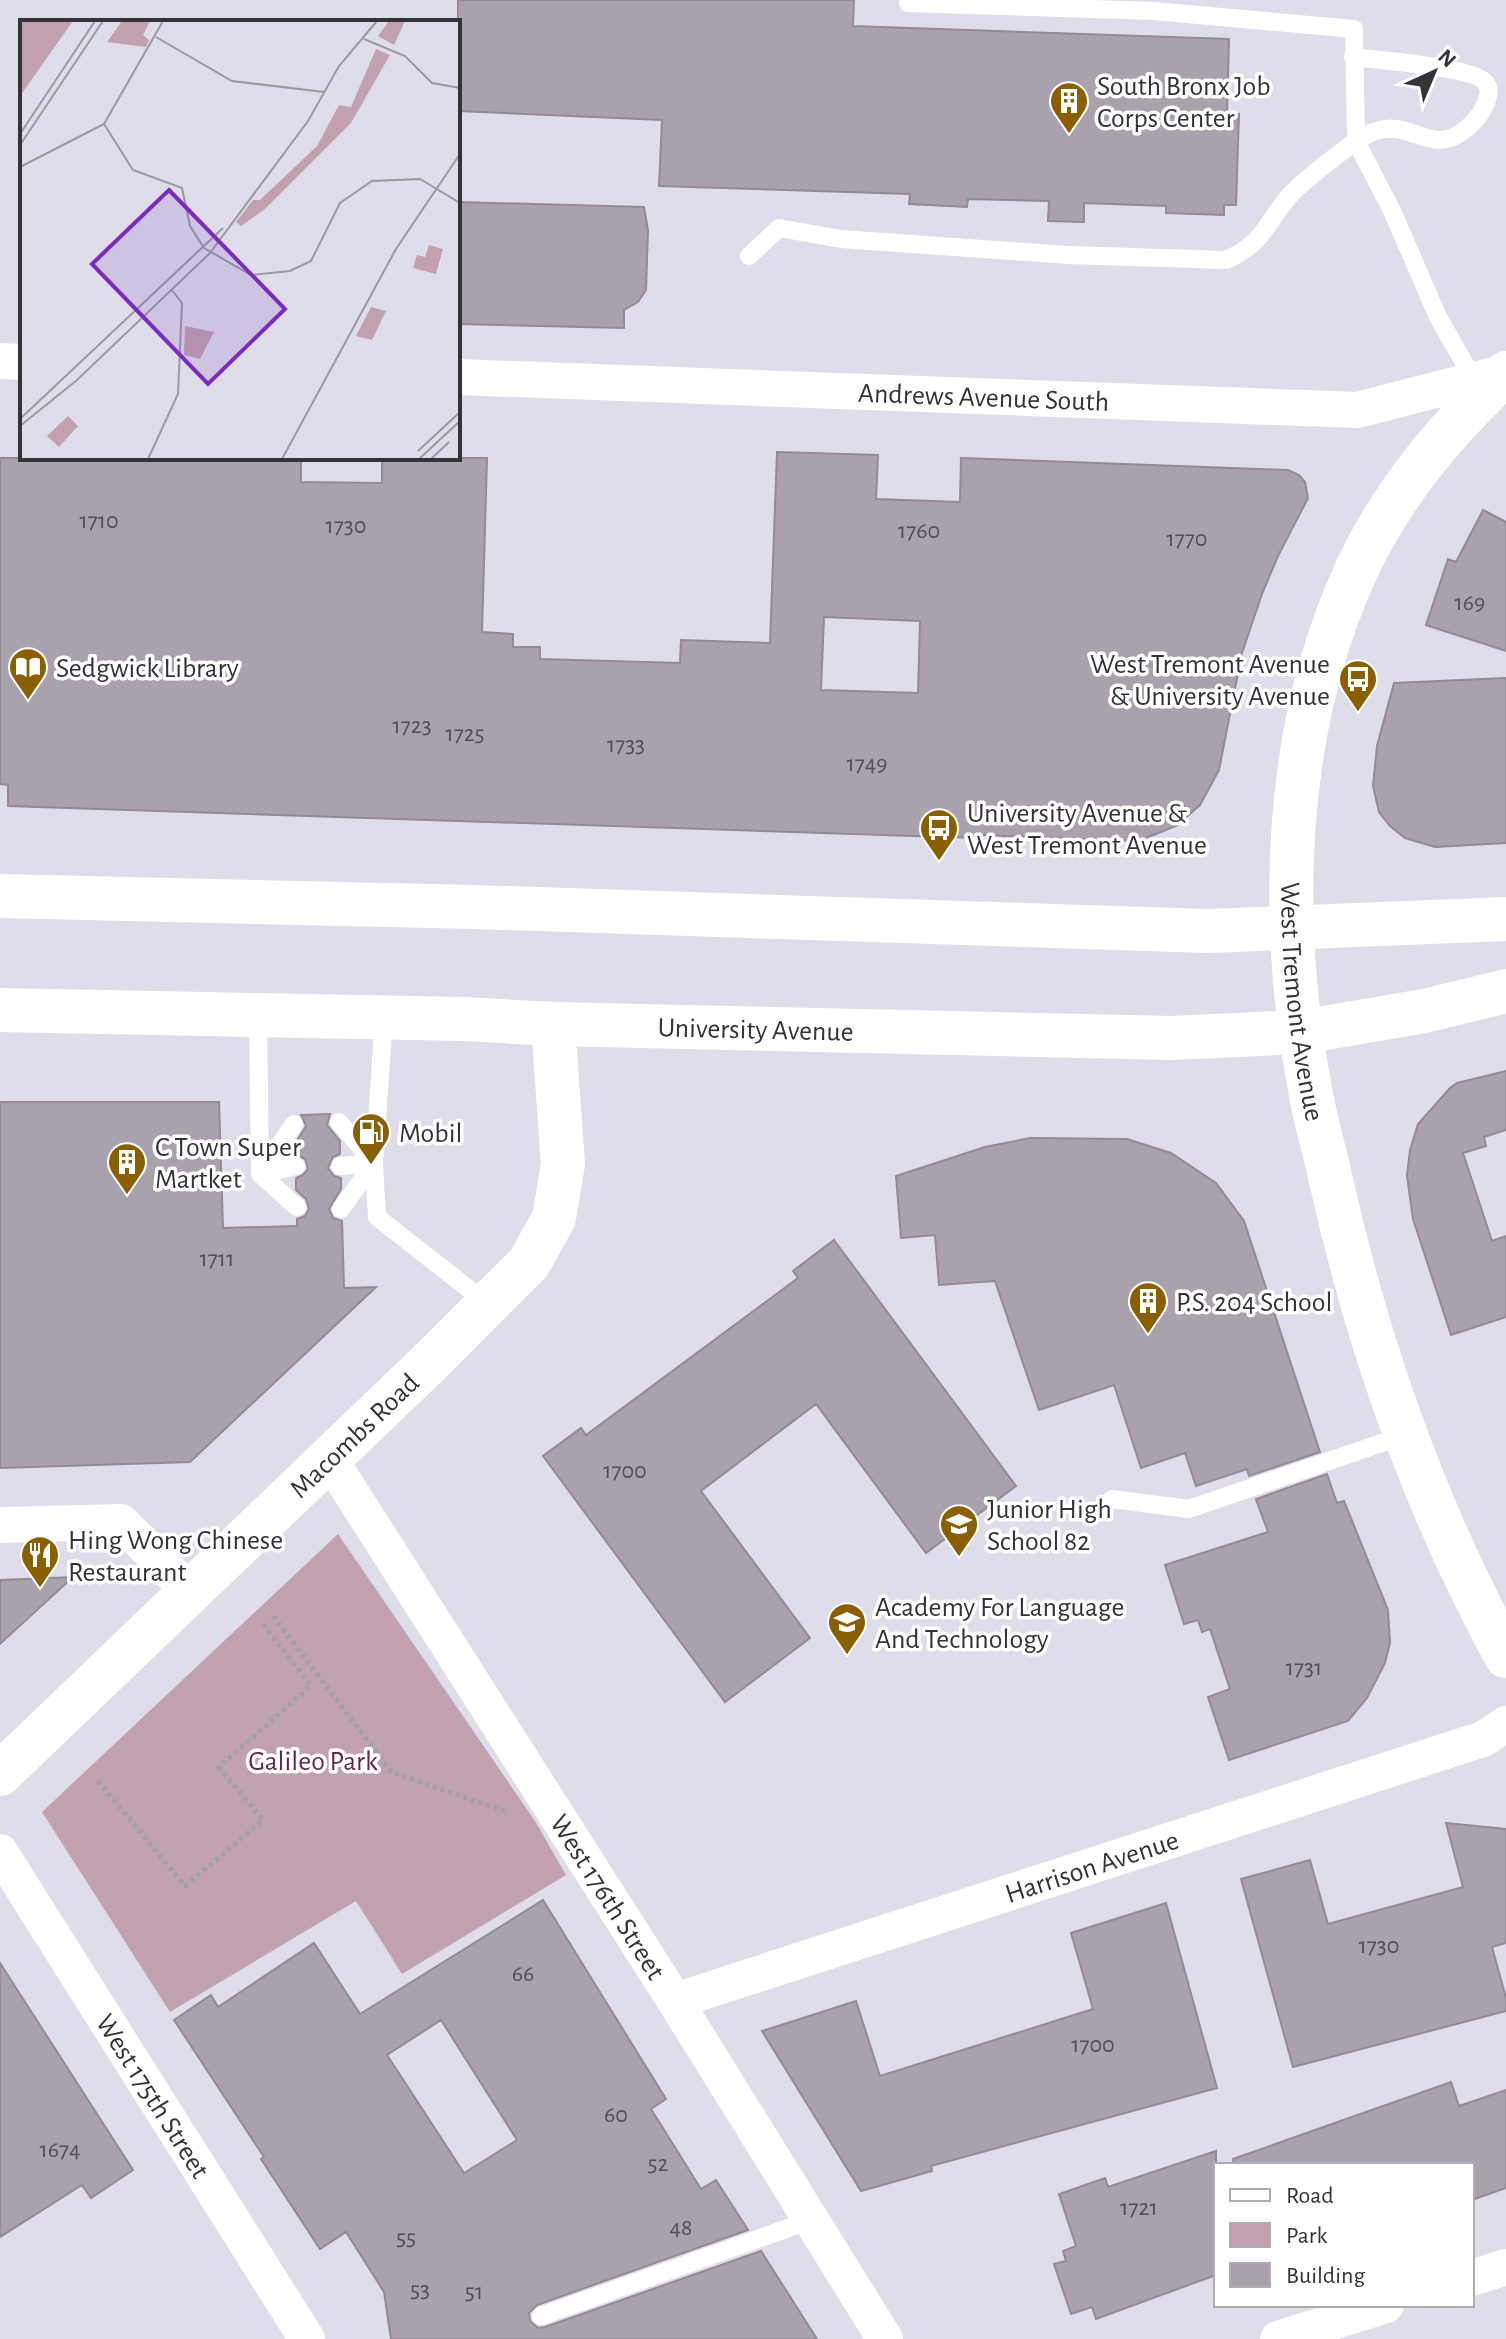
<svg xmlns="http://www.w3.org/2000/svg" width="1506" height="2339" font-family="'Alegreya Sans',sans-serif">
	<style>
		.green { fill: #c1a1af }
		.building { fill: #a9a1ab; stroke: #928a94; stroke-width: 2; fill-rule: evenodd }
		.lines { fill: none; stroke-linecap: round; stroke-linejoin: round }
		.path { stroke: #a0a0a9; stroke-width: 5; stroke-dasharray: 4 4; stroke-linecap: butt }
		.lane { stroke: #fff; stroke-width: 18 }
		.street { stroke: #fff; stroke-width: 36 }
		.secondary { stroke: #fff; stroke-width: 44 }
		.labels { text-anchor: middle; stroke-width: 7; stroke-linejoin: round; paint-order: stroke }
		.number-label { font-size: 24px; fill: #504e55 }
		.poi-label { font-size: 28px; fill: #333338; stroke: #fff; text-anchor: start }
		.street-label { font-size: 28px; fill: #333338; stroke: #fff }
		.park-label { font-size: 28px; fill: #5f2b45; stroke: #fff }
		.inset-road { fill: none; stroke: #9a99a2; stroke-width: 2 }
		.view { fill: #7b2cbf; fill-opacity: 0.15; stroke: #7b2cbf; stroke-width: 4 }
		.inset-edge { fill: none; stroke: #333338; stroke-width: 4 }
	</style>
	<rect width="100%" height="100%" fill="#dedde9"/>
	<path class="green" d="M338,1534L535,1821L566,1875L402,1974L356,1901L170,2012L42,1812Z"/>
	<path class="building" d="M458,0H854L853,26L1229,39L1227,113L1239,114L1236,205H1224V215L1166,213V206L1084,203V222L1048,221L1049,201L968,199L967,207L909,204L910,194L659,186L662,120L458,111Z
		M458,202L644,207L648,230L646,290L638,302L624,310V328L458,324Z
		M777,452L878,455L876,499L960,502L961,458L1288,470L1299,475L1305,482L1308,498L1278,556L1262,594L1242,653L1219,770L1200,805L1176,826L1139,841L981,835V838L913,836L8,806V785L0,784V458H301V482L382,483V458H487L482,632L513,634V647H540V659L680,663L681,640L770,643ZM824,617L920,621L918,693L821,690Z
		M1483,510L1506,522V651L1426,625L1448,559L1456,562Z
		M1506,678V843L1435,847L1405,838L1390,826L1379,812L1373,786L1377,746L1394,683Z
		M1506,1071V1130L1484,1137L1486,1146L1463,1153L1492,1241L1506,1236V1317L1451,1335L1413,1219L1407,1176L1410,1150L1418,1124L1450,1088L1457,1083Z
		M0,1102H219L223,1228L297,1226V1219L305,1216L309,1209L306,1199L296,1190V1178L303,1175L308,1169L305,1159L295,1154V1144L306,1126L301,1115L330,1114L327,1125L340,1141V1154L333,1157L328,1168L334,1176L341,1178V1189L329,1209L333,1218L342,1221L344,1288L376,1287L190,1462L0,1468Z
		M1030,1138L1127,1139L1171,1153L1216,1183L1244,1221L1320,1452L1249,1476L1247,1469L1196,1486L1185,1453L1141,1468L1114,1385L1039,1410L995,1281L939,1285L935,1235L901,1238L896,1176L985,1147Z
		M834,1240L1016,1486L926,1553L816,1404L701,1491L810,1638L725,1702L543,1456L581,1428L586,1435L798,1278L793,1271Z
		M1327,1474L1337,1503L1344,1501L1388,1610L1390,1643L1385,1663L1367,1698L1348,1721L1229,1760L1208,1697L1230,1689L1210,1629L1202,1632L1198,1620L1184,1624L1165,1565L1268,1532L1256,1499Z
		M73,1577L0,1644V1580Z
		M1446,1823L1506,1829V1943L1492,1947L1506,1998V2011L1293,2067L1241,1879L1310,1860L1328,1924L1463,1887Z
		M543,1900L666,2099L651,2109L701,2189L716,2180L748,2230L537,2305L529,2313L530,2321L538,2328L545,2327L761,2251L817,2339H391L384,2292L346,2232L320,2249L261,2159L264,2157L174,2020L211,1995L218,2007L314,1943L360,2014ZM441,2020L517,2140L464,2173L387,2055Z
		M1166,1903L1217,2088L931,2166L932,2171L861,2191L762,2031L856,2001L880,2076L1093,2009L1071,1933Z
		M0,1963L133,2170L91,2198L82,2185L0,2237Z
		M1451,2082L1459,2106L1506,2090V2188L1472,2200V2165H1234L1233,2159Z
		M1216,2151V2275L1096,2319L1092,2307L1071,2314L1054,2264L1066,2261L1063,2251L1076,2246L1059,2194L1105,2178L1108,2187Z"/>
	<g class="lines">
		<path class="path" d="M273,1616L391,1772L507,1812
			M98,1781L185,1886L263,1820L219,1767L311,1686L263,1624"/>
		<path class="lane" d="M909,0L908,3L1154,11L1354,29L1356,141C1369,133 1381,127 1396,129C1411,131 1424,139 1438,140C1457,141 1478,121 1485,105C1488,98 1491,88 1485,82C1473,67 1376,60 1353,57
			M749,256L779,228L841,239L1069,255L1226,260C1269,241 1266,218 1296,189C1315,171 1336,156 1356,141L1393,213L1438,317L1474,380
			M258,1015L260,1174L297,1207
			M384,1018L374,1163L377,1217L488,1304
			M339,1122L374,1163
			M340,1166L374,1163L341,1209
			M260,1174L294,1124
			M260,1174L296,1166
			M1112,1499L1189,1509L1405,1435
			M541,2316L811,2220"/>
		<g class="street">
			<path d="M0,361L22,362"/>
			<path id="s1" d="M458,377L1357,410L1506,372"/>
			<path id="s2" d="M329,1458L675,2001L885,2339"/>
			<path d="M0,1525L121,1522L191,1593"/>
			<path id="s3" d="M0,1852L307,2339"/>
			<path id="s4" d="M675,2001L1483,1739L1506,1724"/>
			<path d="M1472,2278L1506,2267"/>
			<path d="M1278,2339L1386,2305"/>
		</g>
		<g class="secondary">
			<path id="s5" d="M1506,373C1445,431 1392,493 1356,571C1282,732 1278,923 1311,1095C1316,1122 1324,1149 1330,1176C1367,1343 1424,1506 1506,1656"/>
			<path d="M0,896L475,907L1208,931L1506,919"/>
			<path id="s6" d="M0,1010L465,1019L553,1024L1171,1038L1302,1032L1424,1011L1506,991"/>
			<path id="s7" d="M0,1774L431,1361L529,1263L554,1218L563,1164L553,1024"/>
		</g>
	</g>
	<defs>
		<symbol id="building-pin" viewBox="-11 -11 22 30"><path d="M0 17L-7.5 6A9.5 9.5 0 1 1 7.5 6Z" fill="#8a5f00" stroke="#fff"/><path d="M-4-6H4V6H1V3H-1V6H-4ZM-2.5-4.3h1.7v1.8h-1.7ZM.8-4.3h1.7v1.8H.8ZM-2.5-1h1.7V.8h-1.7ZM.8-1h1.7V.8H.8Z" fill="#fff"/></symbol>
		<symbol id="library-pin" viewBox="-11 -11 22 30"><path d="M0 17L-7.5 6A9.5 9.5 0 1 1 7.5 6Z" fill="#8a5f00" stroke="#fff"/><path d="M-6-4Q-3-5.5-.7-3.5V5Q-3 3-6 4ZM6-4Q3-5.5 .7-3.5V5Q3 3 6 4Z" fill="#fff"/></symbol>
		<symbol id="bus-pin" viewBox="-11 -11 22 30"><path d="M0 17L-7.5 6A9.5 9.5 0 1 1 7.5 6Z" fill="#8a5f00" stroke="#fff"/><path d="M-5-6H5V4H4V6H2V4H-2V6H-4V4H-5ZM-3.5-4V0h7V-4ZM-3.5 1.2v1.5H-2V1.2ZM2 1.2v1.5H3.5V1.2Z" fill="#fff"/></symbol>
		<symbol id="fuel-pin" viewBox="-11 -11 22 30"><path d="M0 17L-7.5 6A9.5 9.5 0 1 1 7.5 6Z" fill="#8a5f00" stroke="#fff"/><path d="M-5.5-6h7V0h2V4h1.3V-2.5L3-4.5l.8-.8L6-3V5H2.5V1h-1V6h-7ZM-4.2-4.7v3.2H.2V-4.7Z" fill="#fff"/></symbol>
		<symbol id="school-pin" viewBox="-11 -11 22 30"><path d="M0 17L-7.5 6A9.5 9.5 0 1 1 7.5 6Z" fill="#8a5f00" stroke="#fff"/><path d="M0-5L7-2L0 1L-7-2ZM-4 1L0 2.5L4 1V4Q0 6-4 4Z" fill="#fff"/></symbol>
		<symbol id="restaurant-pin" viewBox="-11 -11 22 30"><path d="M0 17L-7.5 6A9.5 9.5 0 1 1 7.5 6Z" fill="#8a5f00" stroke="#fff"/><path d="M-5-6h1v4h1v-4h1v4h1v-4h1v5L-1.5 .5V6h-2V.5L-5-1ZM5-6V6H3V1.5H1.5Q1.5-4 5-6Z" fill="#fff"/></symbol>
	</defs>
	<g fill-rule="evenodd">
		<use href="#building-pin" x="1047" y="79" width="44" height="60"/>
		<use href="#library-pin" x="6" y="645" width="44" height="60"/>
		<use href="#bus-pin" x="1336" y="657" width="44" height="60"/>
		<use href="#bus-pin" x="917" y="806" width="44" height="60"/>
		<use href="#fuel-pin" x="349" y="1110" width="44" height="60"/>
		<use href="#building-pin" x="105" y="1140" width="44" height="60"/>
		<use href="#building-pin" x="1126" y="1279" width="44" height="60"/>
		<use href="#school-pin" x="937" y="1502" width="44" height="60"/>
		<use href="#restaurant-pin" x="18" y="1533" width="44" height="60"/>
		<use href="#school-pin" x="825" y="1600" width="44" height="60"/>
	</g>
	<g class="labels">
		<g class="number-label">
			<text x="99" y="528">1710</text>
			<text x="346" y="533">1730</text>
			<text x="919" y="538">1760</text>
			<text x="1187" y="546">1770</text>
			<text x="1470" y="610">169</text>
			<text x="412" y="733">1723</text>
			<text x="465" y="741">1725</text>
			<text x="626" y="752">1733</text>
			<text x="867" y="771">1749</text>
			<text x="217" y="1266">1711</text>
			<text x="625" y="1478">1700</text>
			<text x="1304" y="1675">1731</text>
			<text x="1379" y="1953">1730</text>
			<text x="523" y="1981">66</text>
			<text x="1093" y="2052">1700</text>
			<text x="616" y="2122">60</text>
			<text x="60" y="2157">1674</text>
			<text x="658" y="2171">52</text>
			<text x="1139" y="2215">1721</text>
			<text x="681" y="2235">48</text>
			<text x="406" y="2245">55</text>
			<text x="420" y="2297">53</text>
			<text x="474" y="2299">51</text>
		</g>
		<g class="poi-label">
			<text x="1097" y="95">South Bronx Job<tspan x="1097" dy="32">Corps Center</tspan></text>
			<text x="1330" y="673" text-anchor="end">West Tremont Avenue<tspan x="1330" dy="32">&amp; University Avenue</tspan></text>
			<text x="56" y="677">Sedgwick Library</text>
			<text x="967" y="822">University Avenue &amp;<tspan x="967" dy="32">West Tremont Avenue</tspan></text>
			<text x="399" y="1142">Mobil</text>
			<text x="155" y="1156">C Town Super<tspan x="155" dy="32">Martket</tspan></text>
			<text x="1176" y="1311">P.S. 204 School</text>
			<text x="987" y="1518">Junior High<tspan x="987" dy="32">School 82</tspan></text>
			<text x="68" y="1549">Hing Wong Chinese<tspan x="68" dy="32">Restaurant</tspan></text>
			<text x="875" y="1616">Academy For Language<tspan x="875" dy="32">And Technology</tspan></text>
		</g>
		<g class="street-label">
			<text dy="10" stroke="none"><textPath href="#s1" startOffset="526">Andrews Avenue South</textPath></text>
			<text dy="10" stroke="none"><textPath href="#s5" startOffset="690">West Tremont Avenue</textPath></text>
			<text dy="10" stroke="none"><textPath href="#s6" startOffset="756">University Avenue</textPath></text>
			<text dy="10" stroke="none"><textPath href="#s7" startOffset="490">Macombs Road</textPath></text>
			<text dy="10" stroke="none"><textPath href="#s4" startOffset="438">Harrison Avenue</textPath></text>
			<text dy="10" stroke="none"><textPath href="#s2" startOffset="520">West 176th Street</textPath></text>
			<text dy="10" stroke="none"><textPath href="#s3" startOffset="288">West 175th Street</textPath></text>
		</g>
		<g class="park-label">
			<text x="313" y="1770">Galileo Park</text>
		</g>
	</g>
	<g transform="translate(20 20)">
		<rect width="440" height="440" fill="#dedde9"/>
		<path d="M0,1H53L0,76ZM102,1H130L123,15L129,20L126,27L87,22ZM369,1H385L374,25L358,16ZM356,29L370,35L331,103L245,189L221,206L216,202L233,180H240L297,126L319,85L331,87ZM409,225L423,229L416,254L393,248L397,235L405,237ZM351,287L366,291L352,320L336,316ZM165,306L194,312L180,339L164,335ZM48,396L58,406L39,427L27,416Z" fill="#c1a1af"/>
		<path class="inset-road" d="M136,17L212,61L304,72M344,19L385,36L412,63L440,68M84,104L113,150L162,168L170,206L184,228L231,255L270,251L291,241L320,183L352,161L400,159L440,183M0,114L75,1M0,125L83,1M0,147L84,104L143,1M0,399L203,208M0,406L57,360L190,233L288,101L319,46L357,1M398,431L440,392M128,439L158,374L162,283L151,269M262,439L376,229L440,134M399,439L440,401M411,439L429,422"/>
		<path class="view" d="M149,170L265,289L188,364L72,244Z"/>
		<rect width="440" height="440" class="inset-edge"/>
	</g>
	<rect x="1214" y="2163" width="260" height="144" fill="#ffffff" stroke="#adadaf" stroke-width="2"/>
	<rect x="1230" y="2189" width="40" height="12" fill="#ffffff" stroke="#adadaf" stroke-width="2"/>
	<text x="1286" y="2203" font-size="24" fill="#333338">Road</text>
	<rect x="1230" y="2223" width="40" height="24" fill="#c1a1af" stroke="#adadaf" stroke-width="2"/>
	<text x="1286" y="2243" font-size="24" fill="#333338">Park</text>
	<rect x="1230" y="2263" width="40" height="24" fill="#a9a1ab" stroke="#adadaf" stroke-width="2"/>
	<text x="1286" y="2283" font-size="24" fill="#333338">Building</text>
	<g transform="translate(1434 72) rotate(44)" stroke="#ffffff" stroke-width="6" paint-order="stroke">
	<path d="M0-6L14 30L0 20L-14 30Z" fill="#333338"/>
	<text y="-12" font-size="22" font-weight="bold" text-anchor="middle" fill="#333338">N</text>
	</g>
</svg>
